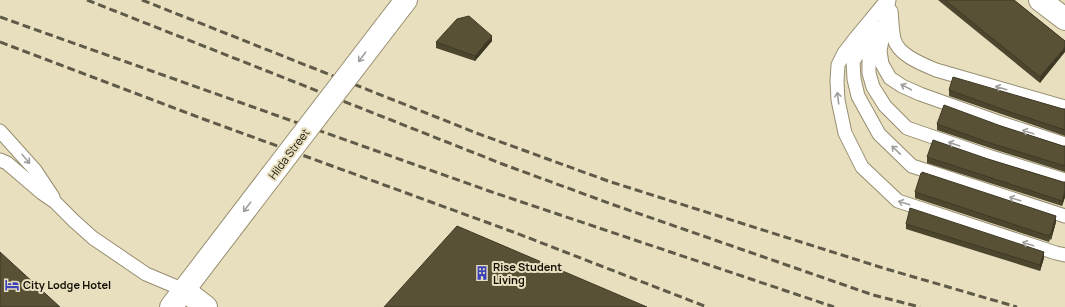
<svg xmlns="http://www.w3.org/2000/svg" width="1065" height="307" font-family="Manrope,sans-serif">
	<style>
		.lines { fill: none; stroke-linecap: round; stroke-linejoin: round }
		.service-casing { stroke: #978e70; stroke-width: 15 }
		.minor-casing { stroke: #978e70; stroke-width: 24 }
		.tertiary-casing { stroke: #978e70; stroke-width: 24 }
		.service { stroke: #fff; stroke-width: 13 }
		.minor { stroke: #fff; stroke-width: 22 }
		.tertiary { stroke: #fff; stroke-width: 22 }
		.rail { stroke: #605b48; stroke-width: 3; stroke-dasharray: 8 4; stroke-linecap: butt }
		.tertiary-bridge-casing { stroke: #978e70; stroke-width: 24; stroke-linecap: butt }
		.tertiary-bridge { stroke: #fff; stroke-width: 22 }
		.wall { fill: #4d462e }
		.shaded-wall { fill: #3e3925 }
		.building { fill: #595135; stroke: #3e3925 }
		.oneway { stroke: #a09f9b }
		.labels { text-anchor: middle; stroke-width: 4; stroke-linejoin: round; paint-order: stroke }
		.street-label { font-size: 11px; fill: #120f04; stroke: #e8dfbf }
		.poi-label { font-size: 11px; font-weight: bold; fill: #120f04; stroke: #e8dfbf; text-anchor: start }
	</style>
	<rect width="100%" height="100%" fill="#e8dfbf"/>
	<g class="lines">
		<defs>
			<path id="service" d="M887,0L854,40L844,53L838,65L837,81L838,100L845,133L862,167L898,201L1056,253L1065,255
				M889,0L880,51L882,64L890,78L902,86L920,94L1004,124L1065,144
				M891,11C892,20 892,30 894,39C898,55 922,64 936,70L1065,107
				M874,26L853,62L854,79L858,96L879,134L912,166L1065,216
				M878,31L869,56V73L873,87L885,106L907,128L991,157L1065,180
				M0,131L35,170L53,197
				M0,160L7,163L42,193L55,202L74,221L93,238L146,274L184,290"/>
			<path id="minor" d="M1040,0L1065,19"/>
			<path id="tertiary" d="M386,26L406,0
				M184,290L206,307
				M171,307L271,176"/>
		</defs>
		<use href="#service" class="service-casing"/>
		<use href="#minor" class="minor-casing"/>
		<use href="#tertiary" class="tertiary-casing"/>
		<use href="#service" class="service"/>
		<use href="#minor" class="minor"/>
		<use href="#tertiary" class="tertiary"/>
		<path class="rail" d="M87,0L505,165L614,205L873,295L920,307
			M142,0L479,134L608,181L883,268L1017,307
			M0,17L489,191L834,307
			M0,42L206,120L516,233L707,307"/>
		<defs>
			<path id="tertiary-bridge" d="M271,176L386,26"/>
		</defs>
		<use href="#tertiary-bridge" class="tertiary-bridge-casing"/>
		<use href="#tertiary-bridge" class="tertiary-bridge"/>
	</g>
	<path class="wall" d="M938,0H1014L1065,41L1040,83Z
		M492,41L475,61L436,48V42Z
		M949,90L1065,109V136L949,96Z
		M937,124L1001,126L1063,146H1065V172L993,149L937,130Z
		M927,157L988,159L1063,182H1065V197L1062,206L927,163Z
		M915,192L1056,222L1051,240L1050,239L1049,242L915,198Z
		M906,224L1044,258L1040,271L906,229Z"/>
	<path class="shaded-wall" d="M492,36V41L475,61V56Z
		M1065,47V52L1040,83V77Z
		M1065,191V197L1062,206V201Z
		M1056,216V222L1051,240V234Z
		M1044,252V258L1040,271V265Z"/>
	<path class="building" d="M945,0H1014L1065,41V47L1040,77Z
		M469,16L492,36L475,56L436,42L457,19Z
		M953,77L1063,109H1065V130L1007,111L949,90Z
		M944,105L1001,126L1063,146H1065V166L993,144L937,124Z
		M933,140L988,159L1063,182H1065V191L1062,201L927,157Z
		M922,172L1056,216L1051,234H1050L1049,236L915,192L921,173L922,174Z
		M910,208L1044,252L1040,265L906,224Z
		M457,226L647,307H384Z
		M0,252L60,307H0Z"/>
	<defs><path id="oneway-shaft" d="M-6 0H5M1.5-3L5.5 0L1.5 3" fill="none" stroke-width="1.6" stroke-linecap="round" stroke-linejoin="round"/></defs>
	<g class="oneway">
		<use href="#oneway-shaft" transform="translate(362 57) rotate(127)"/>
		<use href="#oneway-shaft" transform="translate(906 87) rotate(-152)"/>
		<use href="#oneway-shaft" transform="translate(1001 88) rotate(-164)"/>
		<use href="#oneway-shaft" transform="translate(838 98) rotate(-97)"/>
		<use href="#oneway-shaft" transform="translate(1028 132) rotate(-162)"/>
		<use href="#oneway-shaft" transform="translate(954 144) rotate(-161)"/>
		<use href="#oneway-shaft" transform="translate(896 150) rotate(-136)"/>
		<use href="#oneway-shaft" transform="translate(26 159) rotate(49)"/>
		<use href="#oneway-shaft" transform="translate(1015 199) rotate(-162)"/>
		<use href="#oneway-shaft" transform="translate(904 203) rotate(-162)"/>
		<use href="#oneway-shaft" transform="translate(247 207) rotate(127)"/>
		<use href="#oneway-shaft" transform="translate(1028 244) rotate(-162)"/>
	</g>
	<defs>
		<symbol id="building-bare" viewBox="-9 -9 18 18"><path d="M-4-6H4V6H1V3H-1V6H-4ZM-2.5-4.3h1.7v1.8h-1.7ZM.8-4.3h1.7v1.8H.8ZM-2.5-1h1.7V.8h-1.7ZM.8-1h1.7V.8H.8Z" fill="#3d43b7" stroke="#e8dfbf" stroke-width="2.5" paint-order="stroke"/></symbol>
		<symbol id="hotel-bare" viewBox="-9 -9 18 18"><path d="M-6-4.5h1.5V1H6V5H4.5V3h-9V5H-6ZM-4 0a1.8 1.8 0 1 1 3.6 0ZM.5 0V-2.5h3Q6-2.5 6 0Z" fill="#3d43b7" stroke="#e8dfbf" stroke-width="2.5" paint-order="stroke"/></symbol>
	</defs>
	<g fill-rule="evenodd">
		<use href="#building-bare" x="472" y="263" width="20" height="20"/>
		<use href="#hotel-bare" x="2" y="275" width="20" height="20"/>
	</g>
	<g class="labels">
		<g class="street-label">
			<text transform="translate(289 154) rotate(-53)" y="4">Hilda Street</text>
		</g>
		<g class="poi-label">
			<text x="493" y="271">Rise Student<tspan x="493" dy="13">Living</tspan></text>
			<text x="23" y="289">City Lodge Hotel</text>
		</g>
	</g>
</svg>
